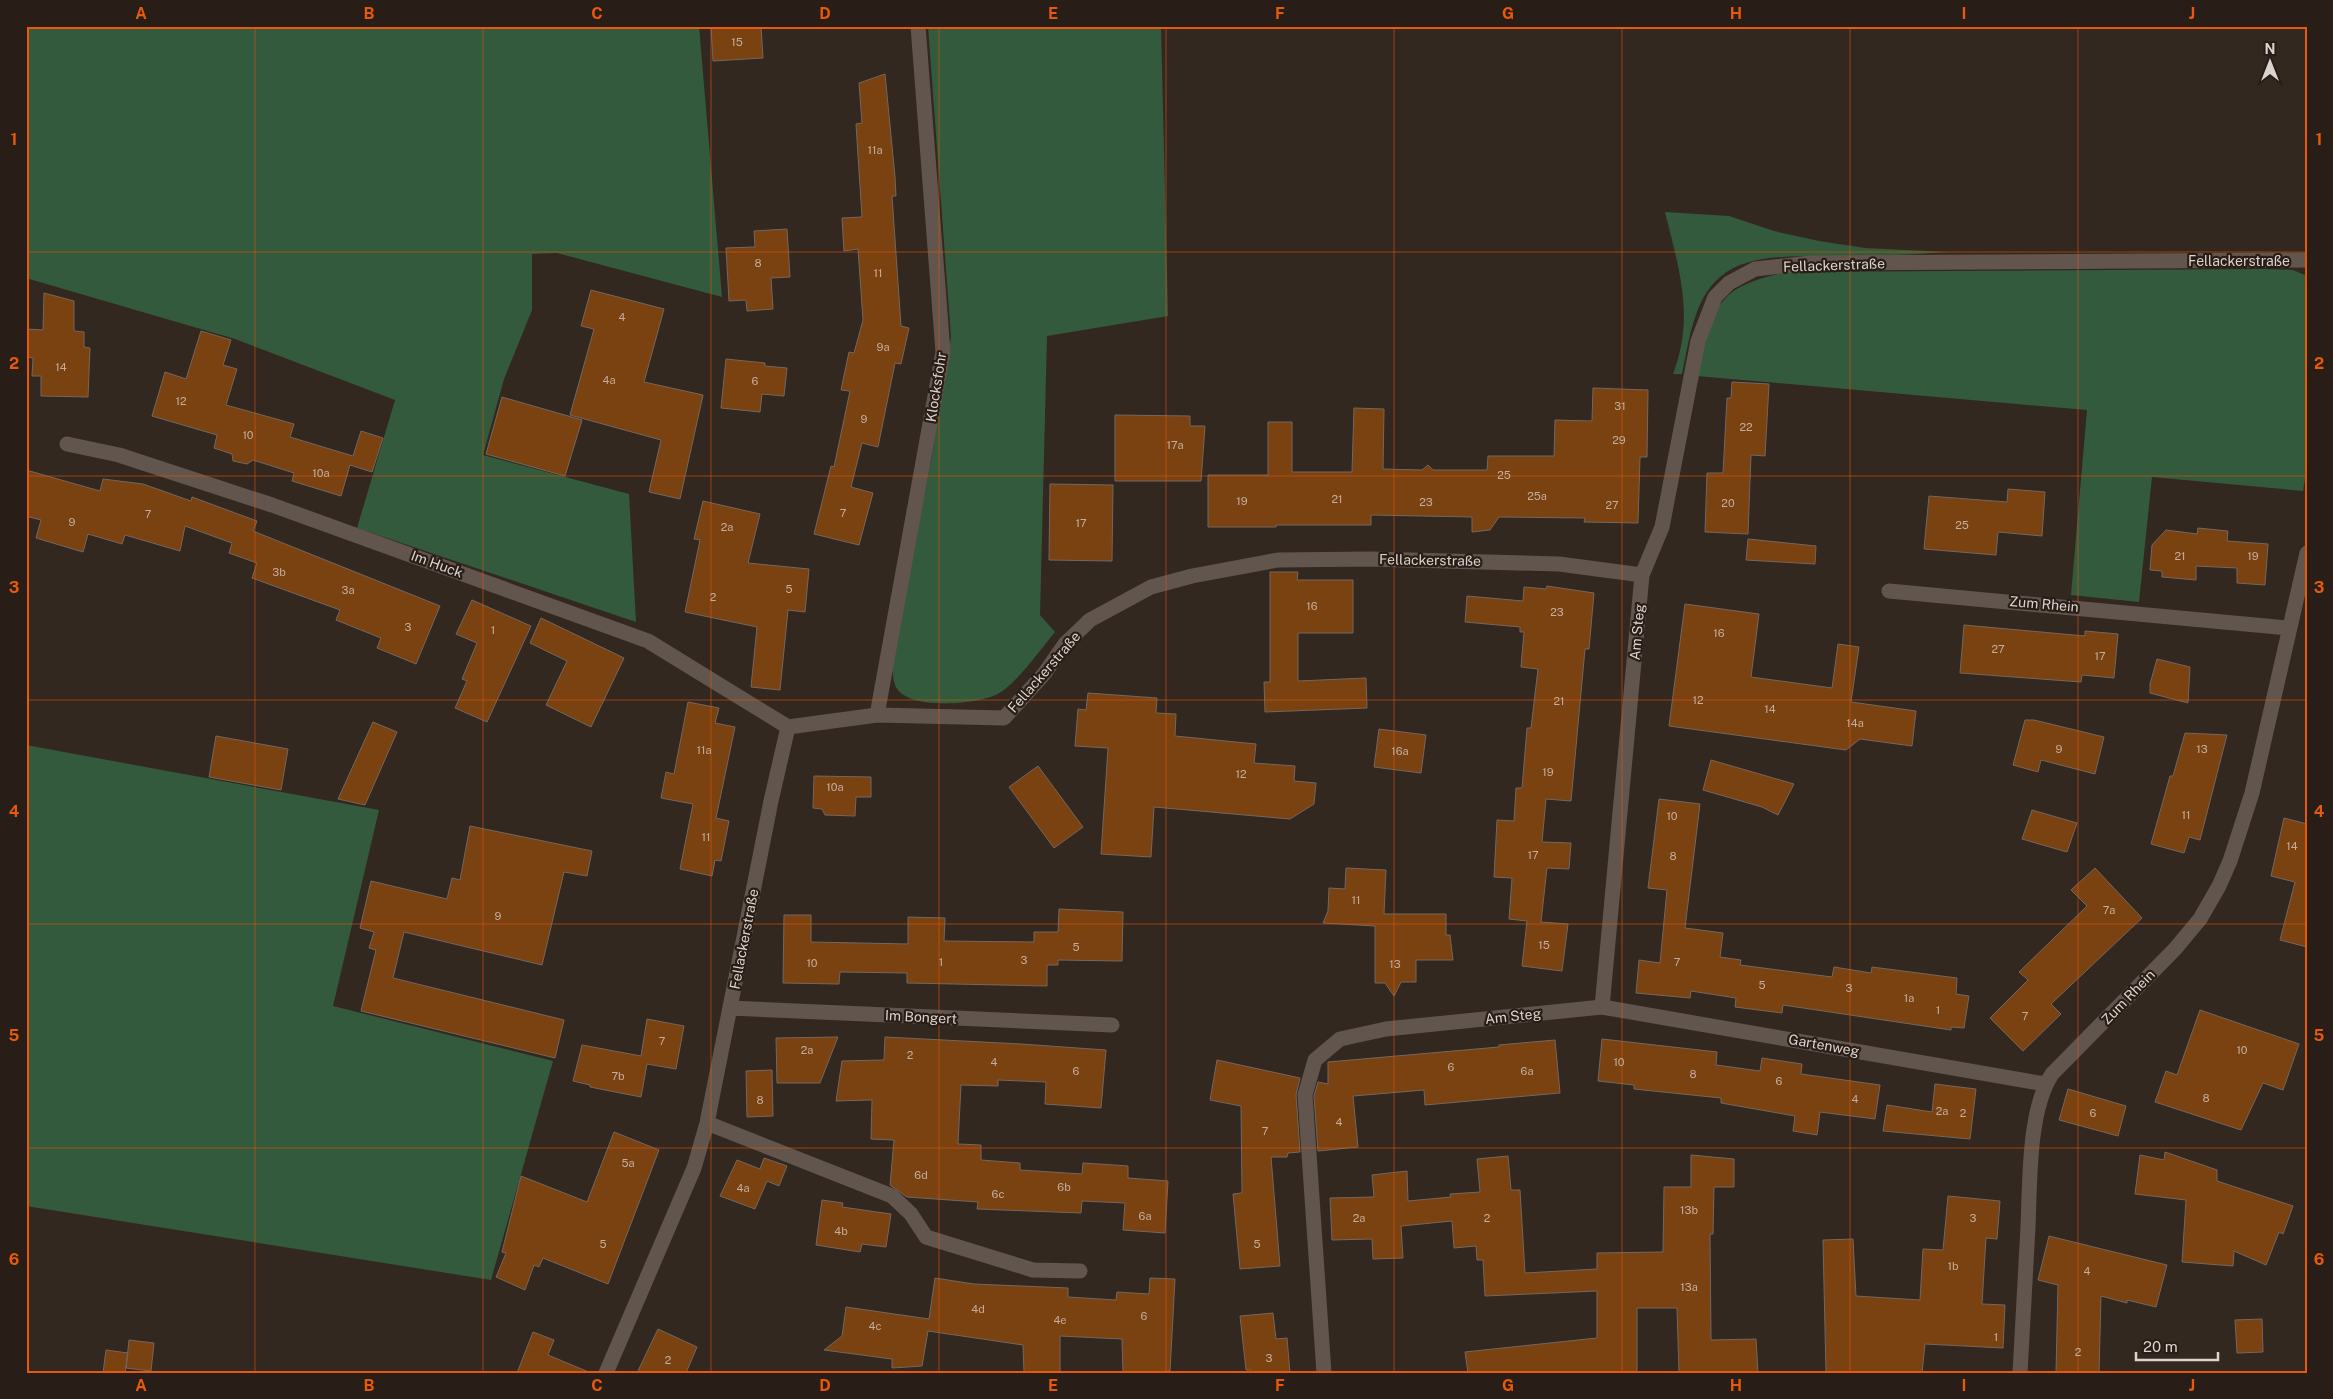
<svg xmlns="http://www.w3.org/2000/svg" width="2333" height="1399" font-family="'Public Sans',sans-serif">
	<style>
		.green { fill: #335a3c }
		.building { fill: #7a4111; stroke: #74675e }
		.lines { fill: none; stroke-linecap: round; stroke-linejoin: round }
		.minor { stroke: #62554d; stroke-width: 15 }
		.grid { fill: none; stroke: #e8590c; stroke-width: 1; stroke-opacity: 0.55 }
		.labels { text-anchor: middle; stroke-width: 4.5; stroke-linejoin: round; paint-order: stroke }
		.number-label { font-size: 11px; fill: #c3ae9f }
		.street-label { font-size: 14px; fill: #dbd3ce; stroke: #291e17 }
		.neatline { fill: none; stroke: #e8590c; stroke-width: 2 }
		.grid-label { font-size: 16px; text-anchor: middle; font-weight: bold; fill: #e8590c }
	</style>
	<rect width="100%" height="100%" fill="#332820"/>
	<path class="green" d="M26,26H699L722,297L557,253L532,254V310L504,379L483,455L629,494L636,622L357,528L395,400L235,339L26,278Z
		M928,26H1161L1168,316L1047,336L1040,615L1055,632C1038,652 1022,677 1001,692C982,705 913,710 898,690C889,678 894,659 895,645L931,461L951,337Z
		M1665,212L1729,216L1774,231L1819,241L1865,248L1948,252C1915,254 1882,256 1849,257C1811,257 1750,250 1720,277C1693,300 1689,342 1682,374H1673C1695,317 1679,269 1665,212Z
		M2263,269L2293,270L2307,276V468L2303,491L2152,477L2139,602L2071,595L2087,410L1697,376C1713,308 1714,286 1789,272Z
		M26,745L379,810L333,1006L553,1061L491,1280L26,1206Z"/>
	<path class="building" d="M711,26H761L763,58L713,61Z
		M885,74L895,177L896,196H892L901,326L909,328L901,364L895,363L878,447L862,443L851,487L873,493L859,545L814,534L831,466L834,467L850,391L841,390L849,352L854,353L863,320L858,249L844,251L842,218L862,217L856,124L862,123L859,83Z
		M787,229L790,277L771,278L773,309L747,311L746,300L729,301L726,248L755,247L754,231Z
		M591,290L664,309L644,382L703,395L680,499L649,492L661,440L570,415L594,329L581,326Z
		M44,293L74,301V331L84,332V347L90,348L88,397L41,396V376H32L33,358L26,357V329L43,330Z
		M201,331L231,340L223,365L237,369L226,405L294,424L290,437L353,456L361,431L383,438L372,472L350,465L341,496L292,481L294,473L253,460L247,464L233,461L232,454L214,448L217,435L152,416L165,372L186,379Z
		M726,359L765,363V366L787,368L784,396L762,394L760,412L721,408Z
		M1732,382L1769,384L1765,456L1751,455L1748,534L1705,532L1707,473H1723L1727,398H1731Z
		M1593,388L1648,390L1647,457H1640L1638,523L1584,522L1585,518L1499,517L1490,530L1472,532V517L1371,515V525H1276V527H1208V475H1268V422H1292V472H1352L1354,408L1384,409L1383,469L1422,470L1428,465L1433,470H1487L1488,456H1554L1555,420L1592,421Z
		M502,397L582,420L565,476L486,454Z
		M1115,415L1190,416V426H1205L1201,481H1115Z
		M26,470L100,491L103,479L143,484L191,501L192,497L257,521L253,531L440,606L416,664L377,648L381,638L336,620L340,610L252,578L257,563L229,553L232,543L185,526L180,551L125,535L122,544L88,534L83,552L36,538L41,520L26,516Z
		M1050,484L1113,485L1112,561L1049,560Z
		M2008,489L2045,492L2042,536L1998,532L1996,555L1924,549L1929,496L2007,502Z
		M703,501L760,514L748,563L809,569L805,612L788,610L780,690L751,687L757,627L685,612L700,540L694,539Z
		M2198,528L2228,531L2227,541L2268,544L2265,585L2237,583V568L2196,566V580L2162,577V571L2150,570L2152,545L2166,530L2197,534Z
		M1748,539L1816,546L1815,564L1746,560Z
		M1270,572H1298L1297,580H1353V633H1298V681L1366,678L1367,708L1265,712L1264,682H1270Z
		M1547,586L1594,593L1589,649H1585L1571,801L1546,799L1542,842L1571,843L1569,869L1547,868L1541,922L1568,924L1562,971L1522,966L1527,921L1509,919L1512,878L1494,877L1497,820L1514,821L1516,788H1522L1527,728H1531L1538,669L1521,667L1524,632H1520V627L1465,622L1467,596L1523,601L1524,587L1546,589Z
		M472,600L531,626L487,722L455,708L467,681L462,679L477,643L456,634Z
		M1685,604L1759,614L1751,677L1832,688L1838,644L1859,647L1851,702L1916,711L1912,746L1860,739L1846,750L1669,726Z
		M541,618L624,658L591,727L546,705L567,661L530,643Z
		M1964,625L2085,636V631L2118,634L2114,678L2082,675L2081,682L1960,673Z
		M2157,659L2190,667L2188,703L2150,693V684Z
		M1088,693L1157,698L1156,713L1176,714L1175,736L1256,744L1254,763L1295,766L1294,781L1316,783L1314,804L1290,819L1154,807L1151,857L1101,854L1108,748L1075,746L1078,709L1086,710Z
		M688,702L719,708L715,723L735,727L716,818L729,821L721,861L715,860L712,876L680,869L693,804L661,798L666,772L674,774Z
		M2025,720H2034L2104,737L2095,774L2041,760L2038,772L2013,765Z
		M373,722L397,732L365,805L338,799Z
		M1379,729L1426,735L1421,773L1374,767Z
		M2185,733L2227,735L2200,840L2189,837L2184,853L2151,844L2170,776H2173Z
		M216,736L288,749L281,790L209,777Z
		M1711,760L1794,784L1778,815L1762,807L1703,790Z
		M1038,766L1083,827L1054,848L1009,787Z
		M814,776L871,777V797H856L855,816L825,815L822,809L813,808Z
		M1659,799L1700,804L1685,928L1723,933L1720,957L1741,960L1740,965L1832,977L1834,967L1871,973L1872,967L1957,978L1956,994L1969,996L1964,1028L1951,1027V1030L1783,1005L1782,1013L1735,1007L1736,998L1691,991L1690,998L1636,993L1639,960L1660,963L1667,890L1648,888Z
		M2032,810L2077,823L2067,852L2022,839Z
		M2284,818L2307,824V947L2280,940L2295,882L2271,876Z
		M470,826L592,851L587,876L564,872L542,965L404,932L393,978L564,1020L555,1058L361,1011L376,950L369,948L374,932L360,928L371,881L447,899L452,878L460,880Z
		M1346,868L1386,870L1384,914H1446V935H1450L1453,960H1416V982H1401L1394,996L1385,983H1375V926L1323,923L1328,911L1329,888L1345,889Z
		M2095,868L2142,918L2051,1004L2061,1014L2023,1051L1990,1018L2028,980L2019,972L2087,906L2071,890Z
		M1059,909L1123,912L1122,961L1058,960V965H1047V986L907,983V973L840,972L839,984L783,983L784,915H811V942L908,944V917L945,918L944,941L1034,942V932H1058Z
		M2200,1010L2299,1044L2283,1090L2263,1083L2241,1130L2155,1102L2166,1071L2177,1075Z
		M647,1019L684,1026L676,1069L647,1064L641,1097L590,1087V1085L573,1081L582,1045L641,1056Z
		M838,1037L820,1083H777L776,1038Z
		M885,1037L1021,1044L1106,1050L1101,1108L1045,1104L1046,1082L998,1080V1086L961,1085L958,1144L981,1145V1160L1020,1163V1170L1082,1174L1083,1163L1114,1165L1128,1166V1178L1168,1181L1165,1233L1123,1230L1125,1203L1082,1201L1081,1213L977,1209L978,1202L907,1197L890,1185L894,1140L871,1139L872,1100L836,1101L842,1061L884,1060Z
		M1602,1039L1717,1052L1716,1065L1760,1071L1762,1058L1802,1064L1801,1074L1880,1085L1875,1119L1820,1112L1817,1135L1793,1131L1795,1116L1721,1103V1098L1634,1089V1085L1598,1081Z
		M1555,1040L1560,1093L1425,1105L1424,1090L1353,1096L1358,1147L1318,1151L1314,1096L1318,1082L1328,1084V1062L1499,1047V1045Z
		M1217,1060L1300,1078L1296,1095L1300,1152L1288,1153L1287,1157H1271L1280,1266L1240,1269L1233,1194L1242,1193L1241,1106L1210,1100Z
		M772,1070L773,1116L747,1117L746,1071Z
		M1935,1084L1976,1089L1970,1139L1883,1131L1887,1105L1932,1112Z
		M2068,1089L2126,1106L2118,1136L2059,1120Z
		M614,1132L659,1150L608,1284L543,1258L539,1267L534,1265L525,1290L496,1277L506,1253L502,1252L521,1176L587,1202Z
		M2165,1152L2217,1170V1181L2293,1206L2283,1234L2279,1232L2266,1265L2234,1251L2233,1266L2182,1262L2186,1200L2135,1194L2140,1155L2164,1160Z
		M1691,1155L1734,1159V1187H1714L1713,1234H1710L1711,1340L1756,1339L1758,1373H1679L1677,1308H1637V1373H1468L1465,1352L1597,1338V1291L1485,1296L1483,1260H1477L1476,1246L1454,1248L1452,1221L1401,1226L1403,1258L1373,1259L1372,1239L1332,1240L1330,1198L1374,1197L1372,1175L1407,1171L1408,1201L1451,1197L1450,1194L1480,1192L1477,1159L1508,1156L1511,1190H1520L1525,1273L1597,1269V1253L1663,1252L1664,1187H1691Z
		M764,1158L787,1166L779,1186L767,1181L755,1209L720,1196L737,1160L760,1169Z
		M1948,1196L2000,1201L1997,1239L1986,1238L1982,1304L2005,1305L2003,1348L1925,1344L1922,1373H1826L1823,1240L1853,1239L1856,1296L1920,1300L1923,1249L1943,1250Z
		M822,1200L843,1203L842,1207L891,1214L886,1247L862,1244L860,1252L816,1245Z
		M2049,1236L2167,1265L2156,1307L2127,1300V1303L2101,1296L2099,1373H2056L2058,1285L2038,1280Z
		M935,1278L974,1284L1068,1288V1297L1116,1300L1117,1292L1149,1294L1150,1278L1175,1279L1170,1371L1123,1373L1122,1339L1060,1336V1373H1024L1023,1345L928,1331L922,1366L892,1368V1359L824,1350L842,1336L846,1307L929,1319Z
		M1273,1313L1276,1339L1287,1338L1290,1373H1252L1251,1370H1246L1240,1316Z
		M2262,1319L2263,1352L2237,1353L2235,1320Z
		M658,1329L697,1347L686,1373H637Z
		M533,1332L554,1340L548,1355L591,1373H517Z
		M129,1340L154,1343L151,1371L126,1368Z
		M106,1350L128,1353L125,1373H103Z"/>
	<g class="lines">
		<path class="minor" d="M67,444L119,455L272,505L648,641L788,727
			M1889,591L2289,628
			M877,715L943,352L918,26
			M1602,1007L2045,1084
			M730,1008L1112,1025
			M707,1123L892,1196L911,1214L926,1237L1033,1270L1080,1271
			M606,1373L694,1168L707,1123L771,801L788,727L877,715L1004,718L1044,674L1065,644L1090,620L1151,587L1192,576L1278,560L1371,559L1559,564L1642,575L1662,527L1698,341L1715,297L1729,283L1755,269L1811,263L2307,260
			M1324,1373L1305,1095L1315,1060L1340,1039L1386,1029L1602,1007L1642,575
			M2020,1373C2023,1324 2025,1276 2028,1227C2030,1183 2028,1110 2052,1074L2175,949L2200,919L2219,886L2230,861L2252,793L2307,553"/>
	</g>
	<path class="grid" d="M255,26V1373M483,26V1373M711,26V1373M939,26V1373M1166,26V1373M1394,26V1373M1622,26V1373M1850,26V1373M2078,26V1373M26,252H2307M26,476H2307M26,700H2307M26,924H2307M26,1148H2307"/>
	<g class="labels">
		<g class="number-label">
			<text x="737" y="46">15</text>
			<text x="875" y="154">11a</text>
			<text x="758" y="267">8</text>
			<text x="878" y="277">11</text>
			<text x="622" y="321">4</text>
			<text x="883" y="351">9a</text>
			<text x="61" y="371">14</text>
			<text x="609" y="384">4a</text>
			<text x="755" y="385">6</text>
			<text x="181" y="405">12</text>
			<text x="1620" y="410">31</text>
			<text x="864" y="423">9</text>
			<text x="1746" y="431">22</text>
			<text x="248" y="439">10</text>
			<text x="1619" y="444">29</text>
			<text x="1175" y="449">17a</text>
			<text x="321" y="477">10a</text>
			<text x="1504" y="479">25</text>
			<text x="1537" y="500">25a</text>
			<text x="1337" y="503">21</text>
			<text x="1242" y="505">19</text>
			<text x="1426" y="506">23</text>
			<text x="1728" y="507">20</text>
			<text x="1612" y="509">27</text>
			<text x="843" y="517">7</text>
			<text x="148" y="518">7</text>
			<text x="72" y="526">9</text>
			<text x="1081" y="527">17</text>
			<text x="1962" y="529">25</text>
			<text x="727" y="531">2a</text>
			<text x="2180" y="560">21</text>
			<text x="2253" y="560">19</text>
			<text x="279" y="576">3b</text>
			<text x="789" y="593">5</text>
			<text x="348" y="594">3a</text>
			<text x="713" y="601">2</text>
			<text x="1312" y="610">16</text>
			<text x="1557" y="616">23</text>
			<text x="408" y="631">3</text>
			<text x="493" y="634">1</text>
			<text x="1719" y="637">16</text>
			<text x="1998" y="653">27</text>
			<text x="2100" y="660">17</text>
			<text x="1698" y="704">12</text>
			<text x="1559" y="705">21</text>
			<text x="1770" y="713">14</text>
			<text x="1855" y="727">14a</text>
			<text x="2059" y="753">9</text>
			<text x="2202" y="753">13</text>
			<text x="704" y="754">11a</text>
			<text x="1400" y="755">16a</text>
			<text x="1548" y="776">19</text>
			<text x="1241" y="778">12</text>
			<text x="835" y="791">10a</text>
			<text x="2186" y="819">11</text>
			<text x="1672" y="820">10</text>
			<text x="706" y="841">11</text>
			<text x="2292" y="850">14</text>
			<text x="1533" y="859">17</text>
			<text x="1673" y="860">8</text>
			<text x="1356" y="904">11</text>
			<text x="2109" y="914">7a</text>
			<text x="498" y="920">9</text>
			<text x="1544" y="949">15</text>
			<text x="1076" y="951">5</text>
			<text x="1024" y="964">3</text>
			<text x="941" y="966">1</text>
			<text x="1677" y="966">7</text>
			<text x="812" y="967">10</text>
			<text x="1395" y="968">13</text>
			<text x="1762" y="989">5</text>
			<text x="1849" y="992">3</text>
			<text x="1909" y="1002">1a</text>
			<text x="1938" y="1014">1</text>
			<text x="2025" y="1020">7</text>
			<text x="662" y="1045">7</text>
			<text x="807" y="1054">2a</text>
			<text x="2242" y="1054">10</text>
			<text x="910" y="1059">2</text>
			<text x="994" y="1066">4</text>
			<text x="1619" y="1066">10</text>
			<text x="1451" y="1071">6</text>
			<text x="1076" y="1075">6</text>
			<text x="1527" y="1075">6a</text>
			<text x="1693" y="1078">8</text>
			<text x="618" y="1080">7b</text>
			<text x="1779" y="1085">6</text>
			<text x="2206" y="1102">8</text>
			<text x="1855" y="1103">4</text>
			<text x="760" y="1104">8</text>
			<text x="1942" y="1115">2a</text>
			<text x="1963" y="1117">2</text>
			<text x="2093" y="1117">6</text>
			<text x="1339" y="1126">4</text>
			<text x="1265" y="1135">7</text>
			<text x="628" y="1167">5a</text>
			<text x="921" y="1179">6d</text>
			<text x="1064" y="1191">6b</text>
			<text x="743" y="1192">4a</text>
			<text x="998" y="1198">6c</text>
			<text x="1689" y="1214">13b</text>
			<text x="1145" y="1220">6a</text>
			<text x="1359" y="1222">2a</text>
			<text x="1487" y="1222">2</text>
			<text x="1973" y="1222">3</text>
			<text x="841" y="1235">4b</text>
			<text x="603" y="1248">5</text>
			<text x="1257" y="1248">5</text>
			<text x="1953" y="1270">1b</text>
			<text x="2087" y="1275">4</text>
			<text x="1689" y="1291">13a</text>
			<text x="978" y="1313">4d</text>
			<text x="1144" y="1320">6</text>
			<text x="1060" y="1324">4e</text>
			<text x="875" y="1330">4c</text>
			<text x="1996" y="1341">1</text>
			<text x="2078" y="1356">2</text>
			<text x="1269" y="1362">3</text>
			<text x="668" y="1364">2</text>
		</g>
		<g class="street-label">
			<text x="2239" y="266">Fellackerstraße</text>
			<text transform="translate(1834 265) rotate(-2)" y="5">Fellackerstraße</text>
			<text transform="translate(936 387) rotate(-81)" y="5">Klocksfohr</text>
			<text transform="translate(1430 560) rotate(1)" y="5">Fellackerstraße</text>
			<text transform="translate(437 564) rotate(20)" y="5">Im Huck</text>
			<text transform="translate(2044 604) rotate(5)" y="5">Zum Rhein</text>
			<text transform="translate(1637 632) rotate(-85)" y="5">Am Steg</text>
			<text transform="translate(1044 672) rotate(-49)" y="5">Fellackerstraße</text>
			<text transform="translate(744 939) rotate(-79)" y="5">Fellackerstraße</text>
			<text transform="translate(2128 997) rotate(-46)" y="5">Zum Rhein</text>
			<text transform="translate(1513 1016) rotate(-6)" y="5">Am Steg</text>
			<text transform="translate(921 1017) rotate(3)" y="5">Im Bongert</text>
			<text transform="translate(1824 1045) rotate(10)" y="5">Gartenweg</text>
		</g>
	</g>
	<rect width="2333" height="1399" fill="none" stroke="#291e17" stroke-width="55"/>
	<g transform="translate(2270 62)" stroke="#291e17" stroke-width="4" paint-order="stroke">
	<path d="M0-4L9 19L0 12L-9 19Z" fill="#dbd3ce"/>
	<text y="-8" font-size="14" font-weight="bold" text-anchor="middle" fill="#dbd3ce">N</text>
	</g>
	<path d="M2136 1352v8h82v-8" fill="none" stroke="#dbd3ce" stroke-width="2.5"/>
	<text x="2143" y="1352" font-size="15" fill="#dbd3ce" stroke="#291e17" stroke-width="4" paint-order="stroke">20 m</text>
	<rect x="28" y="28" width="2278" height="1344" class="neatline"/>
	<g class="grid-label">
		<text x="141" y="19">A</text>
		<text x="369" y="19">B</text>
		<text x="597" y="19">C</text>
		<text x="825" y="19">D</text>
		<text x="1053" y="19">E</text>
		<text x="1280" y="19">F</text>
		<text x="1508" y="19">G</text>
		<text x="1736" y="19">H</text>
		<text x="1964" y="19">I</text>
		<text x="2192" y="19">J</text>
		<text x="14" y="145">1</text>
		<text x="2319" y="145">1</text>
		<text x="14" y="369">2</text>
		<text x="2319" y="369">2</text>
		<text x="14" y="593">3</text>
		<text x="2319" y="593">3</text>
		<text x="14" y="817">4</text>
		<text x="2319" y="817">4</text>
		<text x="14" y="1041">5</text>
		<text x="2319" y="1041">5</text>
		<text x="14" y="1265">6</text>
		<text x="2319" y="1265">6</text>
		<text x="141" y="1391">A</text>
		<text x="369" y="1391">B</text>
		<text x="597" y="1391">C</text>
		<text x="825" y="1391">D</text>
		<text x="1053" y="1391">E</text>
		<text x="1280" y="1391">F</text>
		<text x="1508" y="1391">G</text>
		<text x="1736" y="1391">H</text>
		<text x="1964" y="1391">I</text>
		<text x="2192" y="1391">J</text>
	</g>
</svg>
